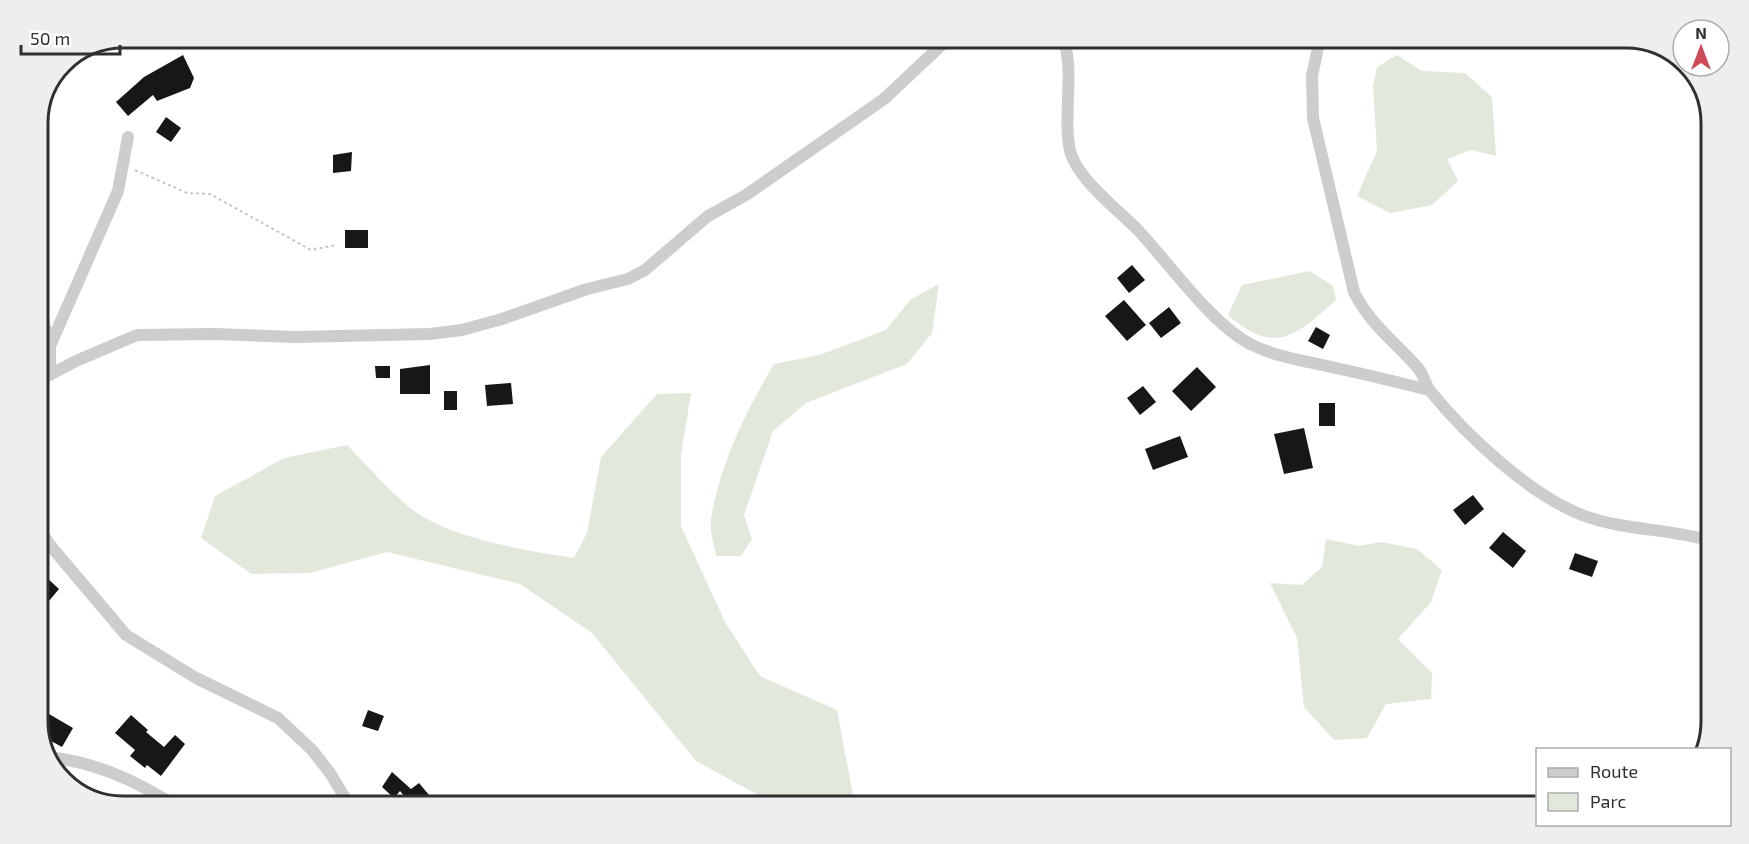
<svg xmlns="http://www.w3.org/2000/svg" width="1749" height="844" font-family="'Exo 2',sans-serif">
	<style>
		.green { fill: #e3e8dd }
		.building { fill: #171717 }
		.lines { fill: none; stroke-linecap: round; stroke-linejoin: round }
		.path { stroke: #c7c7c7; stroke-width: 2; stroke-dasharray: 3 3; stroke-linecap: butt }
		.street { stroke: #cdcdcd; stroke-width: 12 }
		.rim { fill: none; stroke: #303030; stroke-width: 3 }
	</style>
	<rect width="100%" height="100%" fill="#fff"/>
	<path class="green" d="M1397,55L1422,71L1465,73L1492,97L1496,156L1471,150L1447,159L1458,181L1432,205L1390,213L1357,196L1377,151L1373,86L1377,67Z
		M1310,271L1333,286L1336,300C1296,335 1276,357 1228,315L1242,285Z
		M939,284L932,333L907,364L806,403L773,431L744,515L752,539L741,556H716C714,545 709,530 711,519C720,464 746,411 774,364L819,355L886,330L910,300Z
		M691,393L681,455V526L725,622L760,676L837,710L855,806H778L696,761L592,633L520,584L387,552L310,573L251,574L201,538L215,496L284,458L347,445C366,464 399,502 420,515C461,540 527,551 574,558L587,533L601,457L657,394Z
		M1326,539L1359,546L1381,542L1417,549L1442,570L1431,602L1398,639L1432,673L1431,699L1386,704L1367,738L1334,740L1304,707L1297,638L1270,583L1302,585L1322,567Z"/>
	<path class="building" d="M183,55L194,78L190,88L157,101L153,95L128,116L116,102L144,77Z
		M166,117L181,128L171,142L156,132Z
		M352,152L351,171L333,173V155Z
		M345,230H368V248H345Z
		M1132,265L1145,280L1129,293L1117,278Z
		M1124,300L1146,325L1127,341L1105,316Z
		M1169,307L1181,323L1161,338L1149,323Z
		M1316,327L1330,335L1323,349L1308,341Z
		M430,365V394H400V369Z
		M375,366H390V378H376Z
		M1197,367L1216,387L1191,411L1172,391Z
		M511,383L513,404L487,406L485,385Z
		M1143,386L1156,402L1140,415L1127,398Z
		M444,391H457V410H444Z
		M1319,403H1335V426H1319Z
		M1304,428L1313,468L1284,474L1274,434Z
		M1180,436L1188,457L1153,470L1145,449Z
		M1473,495L1484,509L1465,525L1453,510Z
		M1503,532L1526,551L1513,568L1489,548Z
		M1575,553L1598,561L1592,577L1569,569Z
		M46,577L59,589L38,614V587Z
		M368,710L384,716L378,731L362,726Z
		M49,714L73,728L62,747L51,741L45,749L39,731Z
		M131,715L148,730L146,732L164,747L175,735L185,744L161,776L147,765L145,768L130,756L135,750L115,733Z
		M392,772L411,789L419,783L434,801L428,807H413L400,791L394,798L382,787Z"/>
	<g class="lines">
		<path class="path" d="M135,170L187,193L210,194L311,250L336,245"/>
		<path class="street" d="M1061,38C1077,60 1061,122 1071,154C1080,181 1117,209 1137,229C1169,263 1212,325 1252,345C1277,357 1305,361 1331,367C1364,374 1397,382 1429,390
			M1320,38L1312,76L1313,118L1354,292C1369,323 1395,342 1418,368C1424,375 1425,385 1431,392C1467,436 1529,494 1582,515C1624,531 1669,528 1711,541
			M38,302L50,346V375
			M50,346L118,191L128,137
			M38,381L76,361L137,335L215,334L295,337L430,334L462,330L502,319L587,289L628,279L645,270L708,216L746,195L884,99L949,38
			M38,526L49,544L126,635L196,678L278,718L312,750L330,773L350,806
			M48,757C96,762 136,781 176,806"/>
	</g>
	<path d="M0 0H1749V844H0ZM123 48H1626A75 75 0 0 1 1701 123V721A75 75 0 0 1 1626 796H123A75 75 0 0 1 48 721V123A75 75 0 0 1 123 48Z" fill="#eee" fill-rule="evenodd"/>
	<path class="rim" d="M123 48H1626A75 75 0 0 1 1701 123V721A75 75 0 0 1 1626 796H123A75 75 0 0 1 48 721V123A75 75 0 0 1 123 48Z"/>
	<rect x="1536" y="748" width="195" height="78" fill="#ffffff" stroke="#acacac" stroke-width="1.5"/>
	<rect x="1548" y="768" width="30" height="9" fill="#cdcdcd" stroke="#acacac" stroke-width="1.5"/>
	<text x="1590" y="778" font-size="18" fill="#303030">Route</text>
	<rect x="1548" y="793" width="30" height="18" fill="#e3e8dd" stroke="#acacac" stroke-width="1.5"/>
	<text x="1590" y="808" font-size="18" fill="#303030">Parc</text>
	<g transform="translate(1701 48)"><circle r="28" fill="#ffffff" stroke="#acacac" stroke-width="1.5"/>
	<path d="M0-4.5L10 22L0 15L-10 22Z" fill="#cf4958"/>
	<text y="-9" font-size="16" font-weight="bold" text-anchor="middle" fill="#303030">N</text>
	</g>
	<path d="M21 45v9h99v-9" fill="none" stroke="#303030" stroke-width="3"/>
	<text x="30" y="45" font-size="18" fill="#303030" stroke="#ffffff" stroke-width="4.5" paint-order="stroke">50 m</text>
</svg>
